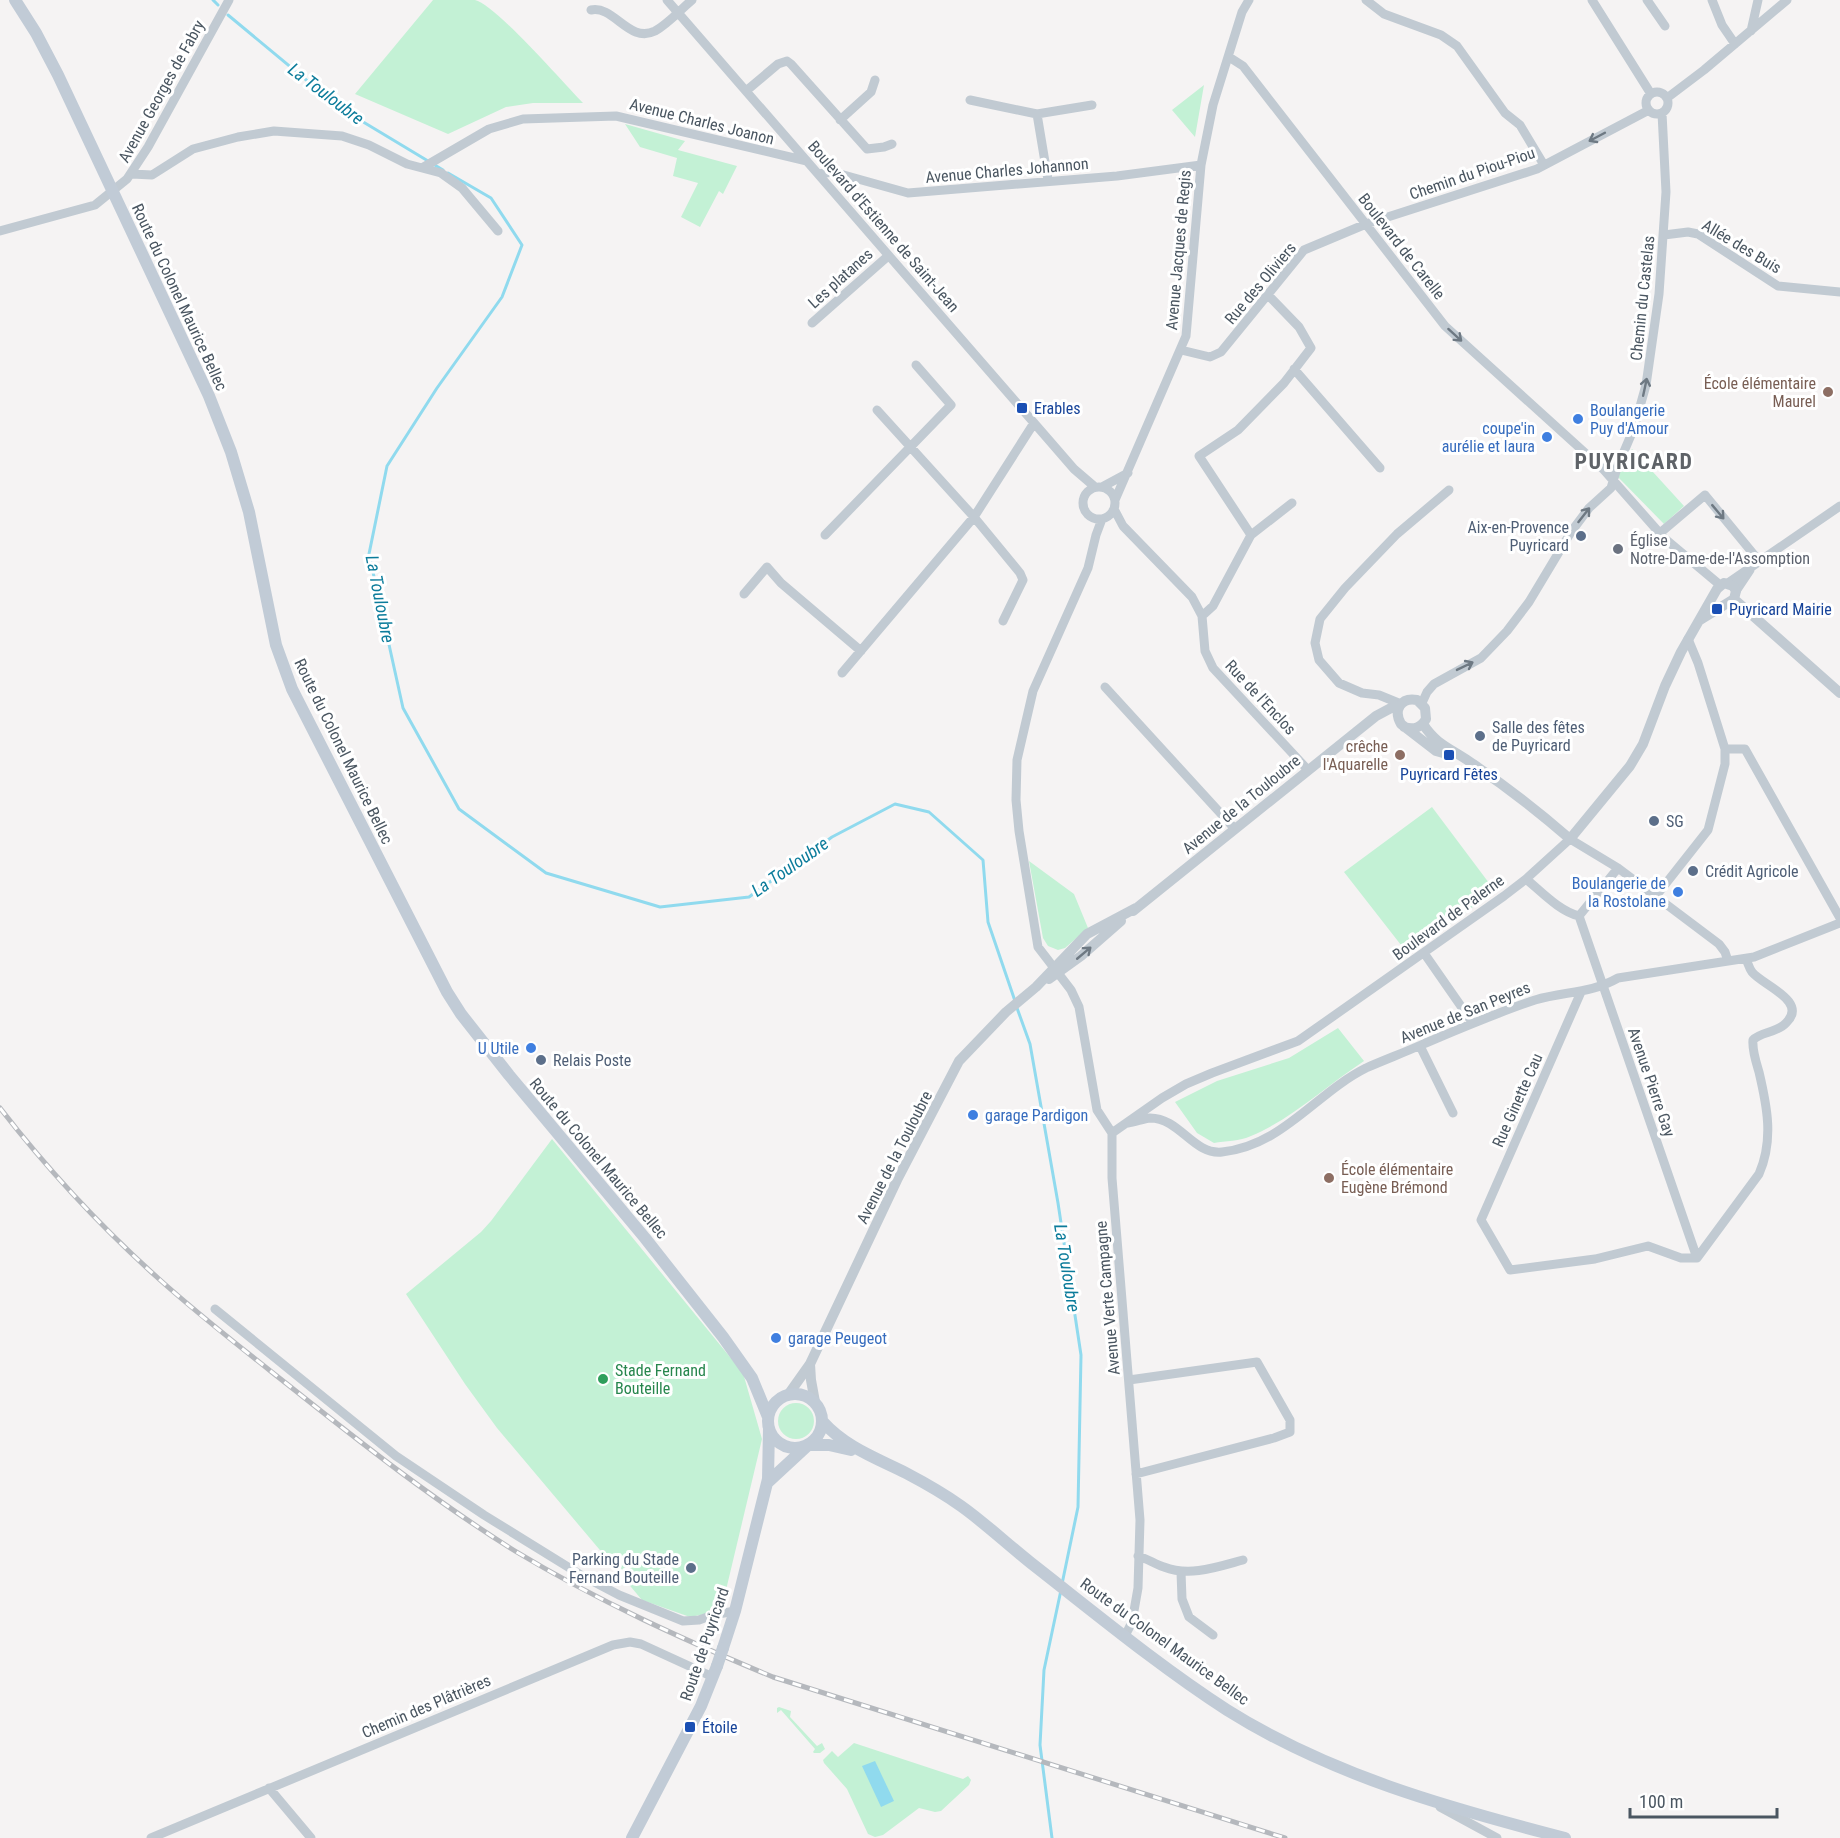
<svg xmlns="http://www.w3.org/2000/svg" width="1840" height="1838" font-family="'Roboto Condensed',sans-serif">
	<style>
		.green { fill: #c3f1d5 }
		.water { fill: #90daee }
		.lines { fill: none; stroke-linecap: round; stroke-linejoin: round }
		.stream { stroke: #90daee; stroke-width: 3 }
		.minor { stroke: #c1cad2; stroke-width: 9 }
		.tertiary { stroke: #c1cad2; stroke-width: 10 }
		.secondary { stroke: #c1cbd6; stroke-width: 12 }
		.rail-casing { stroke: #b5b8bd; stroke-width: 5 }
		.rail { stroke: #fff; stroke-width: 3; stroke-dasharray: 9; stroke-linecap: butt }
		.secondary-bridge { stroke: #c1cbd6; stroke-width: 12 }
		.oneway { stroke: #6e7983 }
		.education-dot { fill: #8d6e63; stroke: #fff; stroke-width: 2 }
		.transit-dot { fill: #1a4fb4; stroke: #fff; stroke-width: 2 }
		.shop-dot { fill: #3f7fe0; stroke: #fff; stroke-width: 2 }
		.service-dot { fill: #5c6f8a; stroke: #fff; stroke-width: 2 }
		.worship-dot { fill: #6b7280; stroke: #fff; stroke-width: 2 }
		.leisure-dot { fill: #2e9e5b; stroke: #fff; stroke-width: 2 }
		.labels { text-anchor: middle; stroke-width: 6; stroke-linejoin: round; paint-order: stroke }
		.street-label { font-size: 16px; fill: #4a5661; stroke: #fff }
		.education-label { font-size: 16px; fill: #785e54; stroke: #fff; text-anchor: end }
		.transit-label { font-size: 16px; fill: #164399; stroke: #fff; text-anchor: start }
		.shop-label { font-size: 16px; fill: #366cbe; stroke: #fff; text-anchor: start }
		.service-label { font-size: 16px; fill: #4e5e75; stroke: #fff; text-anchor: start }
		.worship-label { font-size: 16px; fill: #5b616d; stroke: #fff; text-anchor: start }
		.leisure-label { font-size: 16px; fill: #27864d; stroke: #fff; text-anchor: start }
		.water-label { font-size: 18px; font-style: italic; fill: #0c7c9b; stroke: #fff }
		.district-label { font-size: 22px; font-weight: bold; letter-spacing: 1.5px; fill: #5f6368; stroke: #fff }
	</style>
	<rect width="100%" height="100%" fill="#f5f3f3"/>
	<path class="green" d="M433,0C446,0 462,0 475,0C495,4 565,85 583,103H533L506,107L448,134L355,94Z
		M1204,85L1195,137L1172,110Z
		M625,124L685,141L678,150L737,166L723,194L719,191L700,227L681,217L698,183L673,176L677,158L640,147Z
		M1632,449L1684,506L1664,524L1616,475Z
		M1432,807L1495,891L1408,954L1344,872Z
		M1029,861L1074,894L1088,928L1065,948L1058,950L1048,946L1043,938Z
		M1338,1028L1364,1061C1326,1086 1292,1119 1251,1136C1240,1141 1225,1141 1214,1143L1197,1133L1175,1102L1217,1081L1289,1058Z
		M552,1139L743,1373L762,1439L721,1611L690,1617L642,1600L497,1428L465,1384L406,1294L481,1232L491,1221Z
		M778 1421a18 18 0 1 1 36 0a18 18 0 1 1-36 0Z
		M779,1707L791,1711L790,1717L817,1746L822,1743L825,1749L820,1753H814L813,1752L815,1749L781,1710L777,1713V1708Z
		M854,1743L963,1779L968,1776L971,1780L969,1785L941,1811L935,1812L919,1808L883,1835L875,1837L868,1834L847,1789L824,1763L823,1760L832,1751L838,1757Z"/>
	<path class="water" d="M875,1761L894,1801L881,1807L862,1766Z"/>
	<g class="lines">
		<path class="stream" d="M213,0L218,5
			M228,15L340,108L443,170
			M448,173L491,198L522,245L502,297L437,388L387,466L369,554L403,708L459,809L546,873L660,907L749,897L832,837L895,804L929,812L983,860L988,922L1015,1001
			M1017,1008L1030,1044L1058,1203L1081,1355L1078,1507L1062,1584
			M1052,1838L1040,1745L1044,1670L1061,1590"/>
		<path class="minor" d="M667,0L1074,469L1095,487
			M1366,0L1384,14L1441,35L1457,46L1505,113L1520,125L1544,165
			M1592,0L1651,94
			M1647,0L1665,26
			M1712,0L1722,25L1735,44
			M591,10C614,5 629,44 655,31C668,24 680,10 692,0
			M1751,31L1758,0
			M1229,57L1243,66L1445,326L1604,470L1664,538L1720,585
			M746,91L778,64L787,61L791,64L867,149L884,147L892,144
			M1646 103a11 11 0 1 1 22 0a11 11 0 1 1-22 0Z
			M1667,98L1704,70L1787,0
			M970,100L1037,114L1092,105
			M1037,114L1048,180
			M840,120L871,92L875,80
			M422,168L489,129L523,119L616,116L807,161
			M132,174L152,175L193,149L238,137L274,131L342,136L369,145L407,164L441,173L462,188L498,231
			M818,174L833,172L908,193L1117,176L1201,165
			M0,231L95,205L127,179L148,147L229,0
			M1664,235L1688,232L1698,234L1778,286L1840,292
			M812,323L888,256
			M1181,350L1210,357L1221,352L1304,250L1366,224L1537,169L1649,110
			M1294,369L1380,468
			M877,410L974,517L1020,573L1023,580L1003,621
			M1083 503a16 16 0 1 1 32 0a16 16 0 1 1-32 0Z
			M1102,487L1128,473
			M1115,500L1186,336L1201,165L1213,105L1242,12L1249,0
			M1114,509L1123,526L1192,597L1202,616L1205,651L1213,668L1308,770
			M1102,519L1096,535L1088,568L1033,691L1017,760L1016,800L1019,831L1038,947L1071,990L1079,1007L1097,1110L1112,1133V1178L1140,1520L1138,1588L1132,1622L1125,1636
			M1660,533L1705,495L1760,562
			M825,535L951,405L916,365
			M1251,535L1199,456L1238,430L1284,383L1311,348L1299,327L1267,294
			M1728,583L1840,506
			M1736,591L1750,570
			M744,594L767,567L781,583L861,651
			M1202,616L1213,606L1251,535L1292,503
			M842,673L974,517L1034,423
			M1105,687L1234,828
			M1422,703L1427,692L1434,684L1481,658L1507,631L1529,602L1571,532L1589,508L1611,488L1617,468L1634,428L1646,385L1659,294L1666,192L1662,113
			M1401,704L1379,695L1362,693L1339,683L1319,660L1315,643L1320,619L1345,588L1397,534L1449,490
			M1725,749H1745L1840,918
			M1526,879C1542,892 1559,911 1579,916
			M1656,896L1708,830L1725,764V749L1698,663L1688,639
			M1579,916L1697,1258
			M1579,916L1618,868
			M1424,953L1472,1022
			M1581,992L1481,1220L1510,1270L1595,1259L1648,1246L1681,1258H1697
			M1420,1046L1453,1113
			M1128,1123C1135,1122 1143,1119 1150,1118C1180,1118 1193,1155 1222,1152C1282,1146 1316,1093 1366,1068C1384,1060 1403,1053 1421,1045C1459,1029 1496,1013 1535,1000C1565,991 1590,994 1618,978L1754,957L1840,923
			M1112,1133L1162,1098L1186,1084L1212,1073L1298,1041L1504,896L1526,879L1570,839L1618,868L1719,944L1725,952L1728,961
			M1697,1258L1759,1174C1774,1140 1767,1106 1759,1072C1756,1062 1752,1050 1753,1040C1760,1032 1777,1033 1786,1023C1809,1001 1762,985 1752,972C1749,968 1748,963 1746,959
			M215,1309L396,1456L484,1515L581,1575L619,1595L683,1621L699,1620L713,1615L735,1611
			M1129,1380L1257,1362L1290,1420V1432L1274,1438L1136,1474
			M1138,1556C1148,1559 1155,1564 1164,1567C1190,1577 1217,1567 1243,1560
			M1181,1572L1182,1599L1189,1617L1213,1635
			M269,1788L311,1838
			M1440,1807L1497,1838
			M151,1838L613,1645L630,1642L641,1644L713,1677"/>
		<path class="tertiary" d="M1734,599L1840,693
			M1423,724C1437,746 1453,749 1473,764C1507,787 1539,812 1570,839L1630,766L1643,744L1665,686L1681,652L1717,589L1724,583L1733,586L1736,591L1734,599L1700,620
			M1404,727C1414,730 1421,728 1426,719L1425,708L1417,700C1401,697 1393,710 1401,724L1436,751L1450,755
			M1133,911L1376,716L1391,708H1398
			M1049,979L1081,956L1121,921
			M810,1364L811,1380L815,1402
			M788,1395L810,1364L897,1180L959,1061L1006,1012L1036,987L1087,934L1136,908"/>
		<path class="secondary" d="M15,0L36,33L58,75L209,396L231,452L249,512L276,645L292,689L447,992L461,1014L509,1075L645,1238L723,1337L752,1378L768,1417
			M768 1421a27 27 0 1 1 54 0a27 27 0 1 1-54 0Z
			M822,1421C845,1447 876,1458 906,1473C925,1483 943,1493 961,1506C985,1523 1007,1544 1031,1563C1095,1613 1159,1666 1227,1710C1330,1775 1449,1808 1565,1838
			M808,1445H829L851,1450
			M767,1483L807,1446
			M723,1648L735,1611L768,1479L769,1428
			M632,1838L701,1706L717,1666"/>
		<defs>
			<path id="rail" d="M0,1108C48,1170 101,1227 159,1279C200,1316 244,1350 287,1384C361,1443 435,1501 515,1551C598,1601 684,1640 773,1677L1285,1838"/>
		</defs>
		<use href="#rail" class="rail-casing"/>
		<use href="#rail" class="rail"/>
		<path class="secondary-bridge" d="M717,1666L723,1648"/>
	</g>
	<defs><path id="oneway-shaft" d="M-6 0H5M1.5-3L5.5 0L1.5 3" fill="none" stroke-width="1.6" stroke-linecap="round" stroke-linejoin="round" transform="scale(1.5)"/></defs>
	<g class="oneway">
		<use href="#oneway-shaft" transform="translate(1597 137) rotate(152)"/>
		<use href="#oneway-shaft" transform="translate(1455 335) rotate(42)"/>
		<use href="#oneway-shaft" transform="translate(1645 387) rotate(-78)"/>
		<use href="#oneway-shaft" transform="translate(1718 512) rotate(50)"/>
		<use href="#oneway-shaft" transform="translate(1584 515) rotate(-52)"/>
		<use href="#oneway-shaft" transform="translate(1465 666) rotate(-26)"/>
		<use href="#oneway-shaft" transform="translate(1084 953) rotate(-40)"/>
	</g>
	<g class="education-dot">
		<circle cx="1828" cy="392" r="6"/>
		<circle cx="1400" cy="755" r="6"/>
		<circle cx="1329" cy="1178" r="6"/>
	</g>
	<g class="transit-dot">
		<rect x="1016" y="402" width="12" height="12" rx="3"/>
		<rect x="1711" y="603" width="12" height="12" rx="3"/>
		<rect x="1443" y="749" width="12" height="12" rx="3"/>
		<rect x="684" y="1721" width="12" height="12" rx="3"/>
	</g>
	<g class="shop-dot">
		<circle cx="1578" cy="419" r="6"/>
		<circle cx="1547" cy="437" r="6"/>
		<circle cx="1678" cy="892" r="6"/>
		<circle cx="531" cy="1048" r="6"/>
		<circle cx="973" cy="1115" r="6"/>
		<circle cx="776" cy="1338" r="6"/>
	</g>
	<g class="service-dot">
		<circle cx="1581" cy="536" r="6"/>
		<circle cx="1480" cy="736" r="6"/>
		<circle cx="1654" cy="821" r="6"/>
		<circle cx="1693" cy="871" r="6"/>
		<circle cx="541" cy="1060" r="6"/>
		<circle cx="691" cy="1568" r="6"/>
	</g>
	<circle class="worship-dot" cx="1618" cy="549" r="6"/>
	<circle class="leisure-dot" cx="603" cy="1379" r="6"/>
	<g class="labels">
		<g class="street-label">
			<text transform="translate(161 91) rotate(-61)" y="6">Avenue Georges de Fabry</text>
			<text transform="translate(702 121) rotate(14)" y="6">Avenue Charles Joanon</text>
			<text transform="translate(1007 170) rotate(-5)" y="6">Avenue Charles Johannon</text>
			<text transform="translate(1472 173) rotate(-19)" y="6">Chemin du Piou-Piou</text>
			<text transform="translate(884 226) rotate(49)" y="6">Boulevard d'Estienne de Saint-Jean</text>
			<text transform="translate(1402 246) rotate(52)" y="6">Boulevard de Carelle</text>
			<text transform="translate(1742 246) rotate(31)" y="6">Allée des Buis</text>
			<text transform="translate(1178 250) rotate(-85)" y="6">Avenue Jacques de Regis</text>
			<text transform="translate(840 278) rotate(-42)" y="6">Les platanes</text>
			<text transform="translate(1260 283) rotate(-50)" y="6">Rue des Oliviers</text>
			<text transform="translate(180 297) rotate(65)" y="6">Route du Colonel Maurice Bellec</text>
			<text transform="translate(1642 298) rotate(-84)" y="6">Chemin du Castelas</text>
			<text transform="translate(1261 697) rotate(47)" y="6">Rue de l'Enclos</text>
			<text transform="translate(344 751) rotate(64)" y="6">Route du Colonel Maurice Bellec</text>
			<text transform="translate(1241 804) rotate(-39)" y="6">Avenue de la Touloubre</text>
			<text transform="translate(1448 917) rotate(-36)" y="6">Boulevard de Palerne</text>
			<text transform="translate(1465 1012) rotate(-22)" y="6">Avenue de San Peyres</text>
			<text transform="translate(1652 1082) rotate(71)" y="6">Avenue Pierre Gay</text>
			<text transform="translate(1517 1100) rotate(-66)" y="6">Rue Ginette Cau</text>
			<text transform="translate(894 1157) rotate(-63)" y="6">Avenue de la Touloubre</text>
			<text transform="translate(599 1158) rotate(50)" y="6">Route du Colonel Maurice Bellec</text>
			<text transform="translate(1107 1298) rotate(-95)" y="6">Avenue Verte Campagne</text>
			<text transform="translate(1165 1641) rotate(36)" y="6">Route du Colonel Maurice Bellec</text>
			<text transform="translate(704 1644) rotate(-71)" y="6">Route de Puyricard</text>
			<text transform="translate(426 1706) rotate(-23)" y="6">Chemin des Plâtrières</text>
		</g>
		<g class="education-label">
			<text x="1816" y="389">École élémentaire<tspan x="1816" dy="18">Maurel</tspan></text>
			<text x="1388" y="752">crêche<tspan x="1388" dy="18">l'Aquarelle</tspan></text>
			<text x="1341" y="1175" text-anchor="start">École élémentaire<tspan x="1341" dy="18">Eugène Brémond</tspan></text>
		</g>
		<g class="transit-label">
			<text x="1034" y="414">Erables</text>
			<text x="1729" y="615">Puyricard Mairie</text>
			<text x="1449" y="780" text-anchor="middle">Puyricard Fêtes</text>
			<text x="702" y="1733">Étoile</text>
		</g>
		<g class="shop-label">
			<text x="1590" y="416">Boulangerie<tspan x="1590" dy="18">Puy d'Amour</tspan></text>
			<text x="1535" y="434" text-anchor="end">coupe'in<tspan x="1535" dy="18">aurélie et laura</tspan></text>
			<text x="1666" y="889" text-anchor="end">Boulangerie de<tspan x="1666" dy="18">la Rostolane</tspan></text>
			<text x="519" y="1054" text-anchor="end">U Utile</text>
			<text x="985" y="1121">garage Pardigon</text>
			<text x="788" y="1344">garage Peugeot</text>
		</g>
		<g class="service-label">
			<text x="1569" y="533" text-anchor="end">Aix-en-Provence<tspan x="1569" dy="18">Puyricard</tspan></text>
			<text x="1492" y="733">Salle des fêtes<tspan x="1492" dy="18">de Puyricard</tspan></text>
			<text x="1666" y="827">SG</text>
			<text x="1705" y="877">Crédit Agricole</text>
			<text x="553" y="1066">Relais Poste</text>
			<text x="679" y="1565" text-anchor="end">Parking du Stade<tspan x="679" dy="18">Fernand Bouteille</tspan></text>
		</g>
		<g class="worship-label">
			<text x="1630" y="546">Église<tspan x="1630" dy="18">Notre-Dame-de-l'Assomption</tspan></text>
		</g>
		<g class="leisure-label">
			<text x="615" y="1376">Stade Fernand<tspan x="615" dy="18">Bouteille</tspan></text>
		</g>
		<g class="water-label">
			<text transform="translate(326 94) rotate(37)" y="6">La Touloubre</text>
			<text transform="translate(380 599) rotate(79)" y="6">La Touloubre</text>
			<text transform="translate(790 867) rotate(-35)" y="6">La Touloubre</text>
			<text transform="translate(1067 1268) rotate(81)" y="6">La Touloubre</text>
		</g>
		<g class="district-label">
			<text x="1634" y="469">PUYRICARD</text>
		</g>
	</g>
	<path d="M1630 1808v9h147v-9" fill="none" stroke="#4a5661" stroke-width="3"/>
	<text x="1639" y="1808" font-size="18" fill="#4a5661" stroke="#ffffff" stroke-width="4.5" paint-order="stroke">100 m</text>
</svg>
